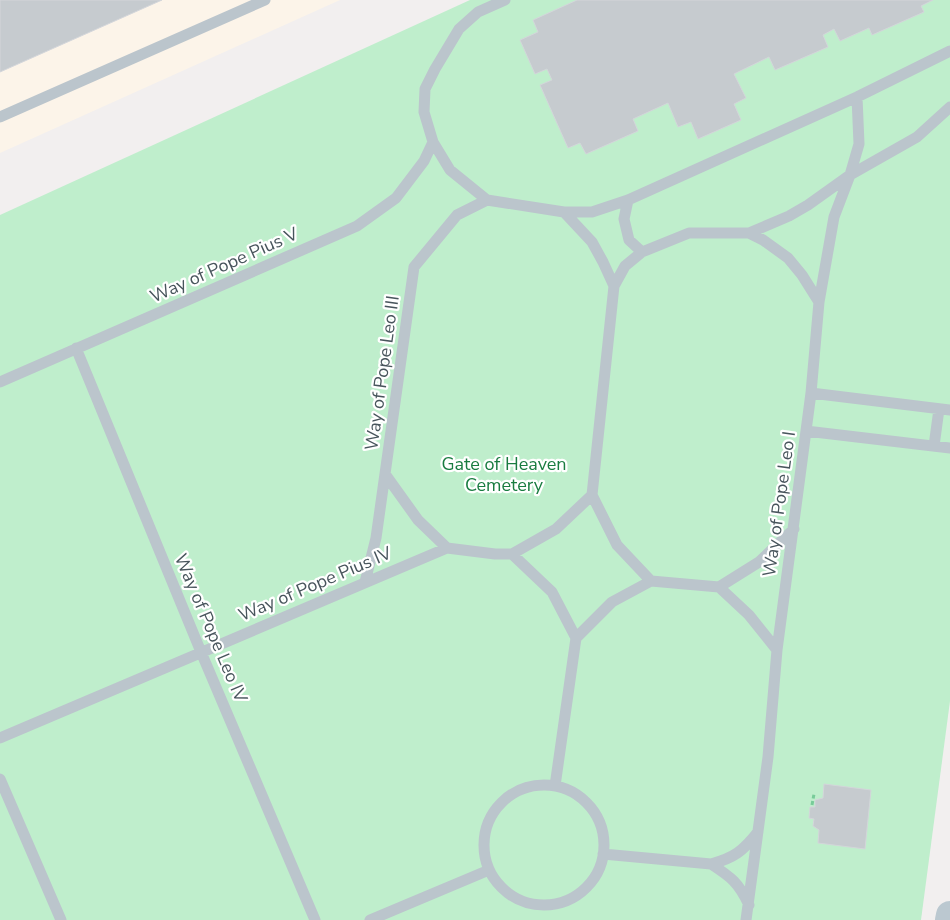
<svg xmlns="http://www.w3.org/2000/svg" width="950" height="920" font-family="'Nunito Sans',sans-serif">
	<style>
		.commercial { fill: #fcf4e9 }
		.green { fill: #bfeecc }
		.building { fill: #c6cbcf; stroke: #d3d6da }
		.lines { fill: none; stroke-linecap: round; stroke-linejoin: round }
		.path { stroke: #78cb99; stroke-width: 3; stroke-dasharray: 4 2.5; stroke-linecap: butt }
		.service { stroke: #bbc5cc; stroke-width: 11 }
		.secondary { stroke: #bbc8d0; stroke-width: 28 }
		.labels { text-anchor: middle; stroke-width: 4.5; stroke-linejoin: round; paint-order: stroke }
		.street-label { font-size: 18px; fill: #48555c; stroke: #fff }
		.park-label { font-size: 18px; fill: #197c40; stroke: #fff }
	</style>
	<rect width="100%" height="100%" fill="#f2efef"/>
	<path class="commercial" d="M0,0H340L0,153Z"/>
	<path class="green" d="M470,0H950V701L921,920H0V215Z"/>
	<path class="building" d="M0,0H162L0,72Z
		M577,0H933L921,6L924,12L872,35L869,28L840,41L834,29L823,35L828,47L775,70L769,57L734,74L746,98L734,104L741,120L698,139L691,122L678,127L668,103L633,119L638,131L586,154L580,143L568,148L540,85L552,80L547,69L535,74L520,40L538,32L533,20Z
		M824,784L871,790L865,849L818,843L819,830L813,826L814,819L809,818L810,807H815V800L823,798Z"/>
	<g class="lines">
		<path class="path" d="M812,805L814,794"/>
		<path class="service" d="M505,0L478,12L459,29L435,69L425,89L424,112L433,142L450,170L487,200L564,212H592L628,200L857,97L950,51
			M0,117L265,0
			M628,200L624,219L629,240L642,252
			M564,212L592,242L603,262L614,286
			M749,233L789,216L808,205L850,175L917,137L950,107
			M76,348L201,652L315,920
			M0,382L357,226L396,198L424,161L433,142
			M811,393L950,410
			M806,431L950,448
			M934,446L939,409
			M385,474L418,520L447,548
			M512,554L552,592L576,638L555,786
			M651,581L617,545L592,495L614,286L625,266L642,252L689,233H749L763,240L788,258L802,275L819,302
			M651,581L719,587L749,615L777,650
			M365,582L376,538L414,267L457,215L487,200
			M719,587L759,562L794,529
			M576,638L612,602L651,581
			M0,738L447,548L495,554H512L556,529L592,495
			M0,779L61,920
			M484 845a60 60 0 1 1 120 0a60 60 0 1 1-120 0Z
			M603,854L711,864
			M749,905C739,883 731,877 711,864C734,858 743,851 758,832
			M370,920L489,870
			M746,920L768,757L777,650L811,393L819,302L834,217L850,175L859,144L857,97"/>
		<path class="secondary" d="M949,920L950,915"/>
	</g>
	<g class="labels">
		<g class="street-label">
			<text transform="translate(224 265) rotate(-24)" y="6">Way of Pope Pius V</text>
			<text transform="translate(382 373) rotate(-82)" y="6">Way of Pope Leo III</text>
			<text transform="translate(779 504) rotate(-82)" y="6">Way of Pope Leo I</text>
			<text transform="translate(315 584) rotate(-23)" y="6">Way of Pope Pius IV</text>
			<text transform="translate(211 628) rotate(67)" y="6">Way of Pope Leo IV</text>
		</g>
		<g class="park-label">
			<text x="504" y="470">Gate of Heaven<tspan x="504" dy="21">Cemetery</tspan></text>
		</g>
	</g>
</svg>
